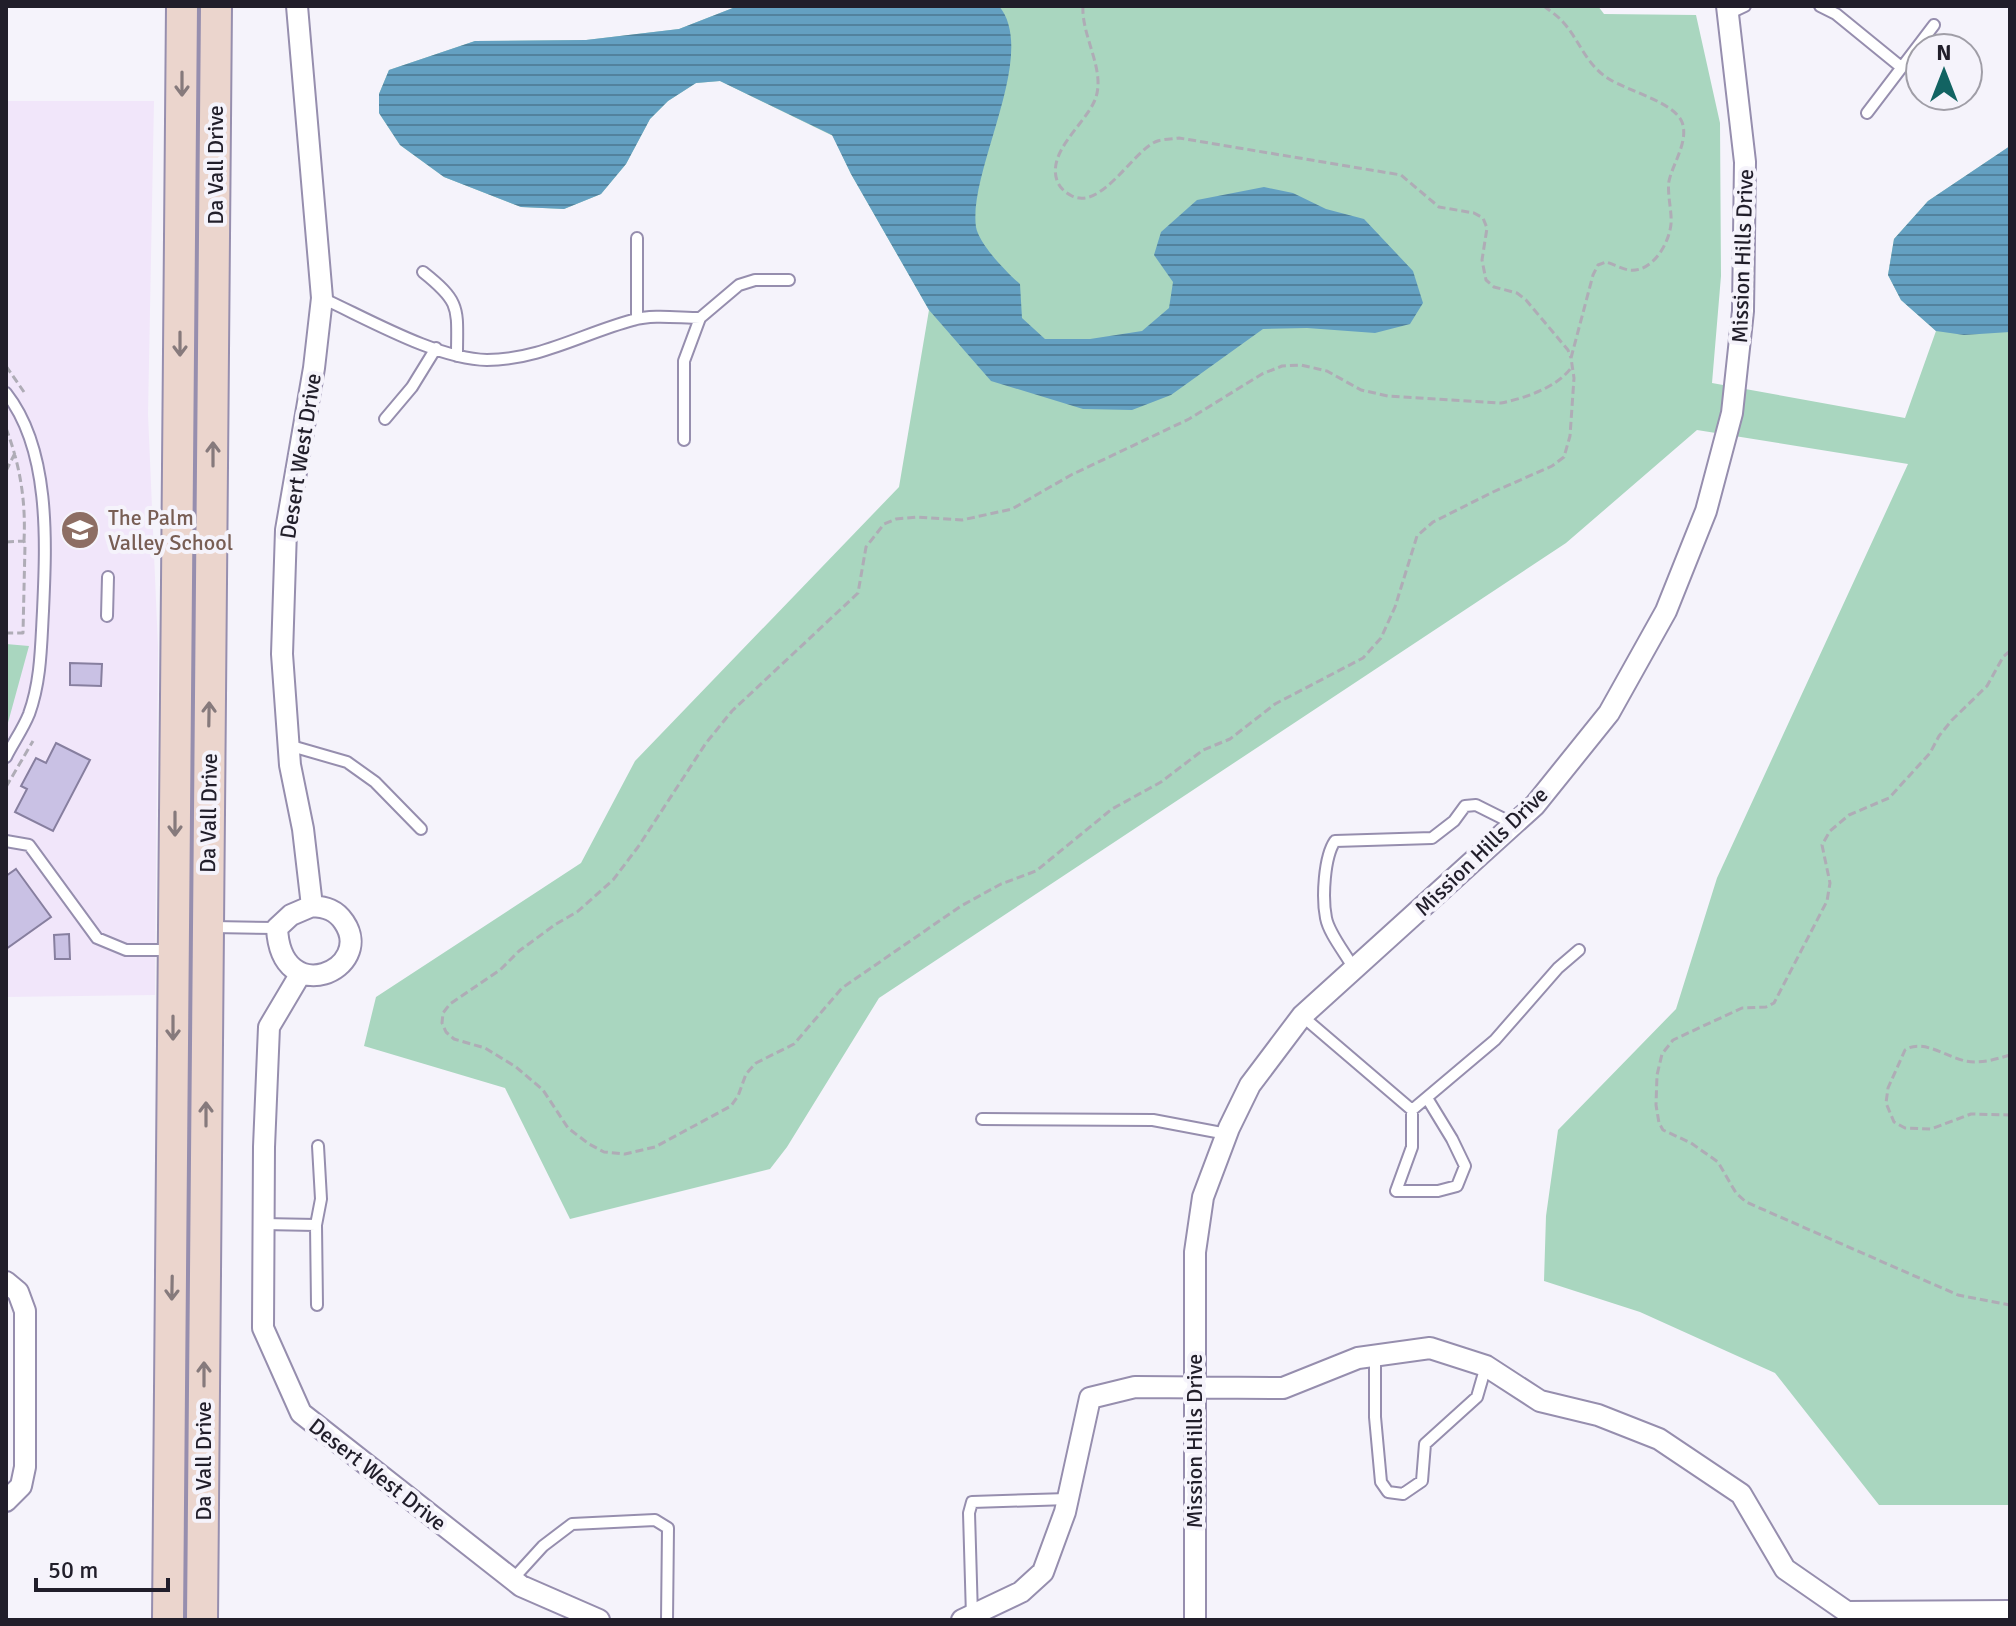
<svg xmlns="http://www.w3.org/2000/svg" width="2016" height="1626" font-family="Signika,sans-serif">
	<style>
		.education { fill: #f1e6fa }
		.green { fill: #a9d6bf }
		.water { fill: url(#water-rules) }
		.building { fill: #c9c1e4; stroke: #877f9f; stroke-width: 2 }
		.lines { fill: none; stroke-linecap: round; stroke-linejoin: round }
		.service-casing { stroke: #968eae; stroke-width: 14 }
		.minor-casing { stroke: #968eae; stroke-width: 24 }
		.secondary-casing { stroke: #968eae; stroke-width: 34 }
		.path { stroke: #afacb6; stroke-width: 3; stroke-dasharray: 8 4; stroke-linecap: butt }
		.service { stroke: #fff; stroke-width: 10 }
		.minor { stroke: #fff; stroke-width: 20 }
		.secondary { stroke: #ebd5cd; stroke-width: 30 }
		.oneway { stroke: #867a7c }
		.labels { text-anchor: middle; stroke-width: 8; stroke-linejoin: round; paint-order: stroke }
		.street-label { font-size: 22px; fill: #211e2a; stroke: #f5f3fb }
		.education-label { font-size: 22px; fill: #785e54; stroke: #f5f3fb; text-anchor: start }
	</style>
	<defs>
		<pattern id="water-rules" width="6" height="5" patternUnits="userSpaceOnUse" patternTransform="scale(2)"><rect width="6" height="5" fill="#64a0c1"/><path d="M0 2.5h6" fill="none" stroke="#52829d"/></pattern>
	</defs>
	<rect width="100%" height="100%" fill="#f5f3fb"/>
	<path class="education" d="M6,101H154L148,414L158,647L155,995L6,997Z"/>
	<path class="green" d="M738,6H1598L1604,14L1696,15L1720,123L1721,276L1712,383L1905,418L1936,331L1901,300L1888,275L1894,239L1928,201L2010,146V1505H1879L1775,1373L1640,1312L1544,1281L1546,1216L1558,1130L1676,1009L1717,878L1908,464L1697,430L1566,543L879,998L787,1147L770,1169L570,1219L505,1088L364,1046L376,997L581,863L635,761L899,487L929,310L851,174L833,136L720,81L696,83L668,101L650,119L626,164L601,194L564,209L521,207L444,177L400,145L379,113V94L389,70L475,41L586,40L679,29Z
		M6,644L29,646L6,730Z"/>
	<path class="water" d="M738,6H999C1039,54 968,170 976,227C979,244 1007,273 1020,284L1022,318L1045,339H1090L1142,331L1169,308L1173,282L1154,255L1161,232L1197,200L1264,187L1293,193L1326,209L1364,219L1413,271L1423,303L1410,324L1375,333L1307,328L1263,329L1171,395L1132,410L1083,409L991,381L929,310L851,174L832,135L720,81L696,83L668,101L650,119L626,164L601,194L564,209L521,207L444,177L400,145L379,113V94L389,70L475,41L586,40L679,29Z
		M2010,146V332L1964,335L1936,331L1901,300L1888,275L1894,239L1928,201Z"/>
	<path class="building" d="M70,663L102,664L101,686L70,685Z
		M56,743L90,760L53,831L15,812L27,789L21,786L36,758L46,763Z
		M16,869L51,917L6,949V876Z
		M69,934L70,959H55L54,935Z"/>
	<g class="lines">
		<defs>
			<path id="service" d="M1820,6L1836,14L1901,67
				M1728,14L1745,6
				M1867,113L1934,25
				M423,272C462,303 457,308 457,356
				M322,298C368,319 437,359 487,360C539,360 584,333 633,320C653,314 679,318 700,318
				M637,319V238
				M6,393C51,450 46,544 43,611C41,646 41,681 29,714C23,729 13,743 6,757
				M385,419L412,387L436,348
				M684,440V361L700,318L739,285L755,280H789
				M107,616L108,577
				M288,745L347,762L375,782L421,829
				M6,841L29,845L97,938L126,950H170
				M213,927L277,928
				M1354,969C1346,954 1329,934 1326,918C1322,898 1324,857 1335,841L1432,838L1454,821L1465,806L1476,805L1514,824
				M1302,1016L1412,1110L1495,1040L1558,968L1579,950
				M1412,1110V1147L1396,1191H1438L1457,1186L1465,1166L1452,1139L1427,1098
				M982,1119L1153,1120L1227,1134
				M263,1224L316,1225L321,1199L318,1146
				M316,1225L317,1305
				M1375,1355V1417L1381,1482L1388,1492L1403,1494L1422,1481L1425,1444L1477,1397L1486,1366
				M512,1580L543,1546L572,1524L655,1520L668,1528L667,1620
				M972,1616L969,1513L972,1502L1068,1499"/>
			<path id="minor" d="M297,6L322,298L314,368L286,530L282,654L290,765L303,829L312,906
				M312,906C326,907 336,910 344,922C376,969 281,1011 277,928L291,915Z
				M301,973L269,1027L264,1147L263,1328L301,1413L521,1586L599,1620
				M6,1282L18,1292L25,1311V1467L21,1486L6,1501
				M962,1620L1021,1592L1043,1572L1065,1512L1090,1398L1135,1387L1283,1388L1358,1358L1430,1348L1486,1366L1540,1401L1598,1415L1659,1439L1741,1494L1785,1569L1847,1612L2010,1611
				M1195,1620V1252L1203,1197L1229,1128L1250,1085L1302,1016L1535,805L1609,713L1666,611L1706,511L1732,413L1743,311L1745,162L1727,6"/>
			<path id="secondary" d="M168,1620L182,6
				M202,1620L216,6"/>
		</defs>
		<use href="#service" class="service-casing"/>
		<use href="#minor" class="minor-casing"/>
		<use href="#secondary" class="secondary-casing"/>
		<path class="path" d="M1083,6C1081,37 1108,73 1094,102C1083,126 1045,154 1058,183C1061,189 1066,193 1072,196C1101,210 1131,154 1155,142C1162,139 1172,139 1179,138L1401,175L1439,207L1474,213L1483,218L1487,228L1482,260L1486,280L1494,287L1517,293L1526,300L1568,350L1571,358
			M1544,6C1550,11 1558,16 1563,22C1580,41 1586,65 1609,79C1628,91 1674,102 1682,122C1689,141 1673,163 1669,181C1667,195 1672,210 1671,224C1669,244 1652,273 1629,270C1622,269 1613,264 1606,262L1598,265L1593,275L1571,358L1574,378L1570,436L1564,457L1552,466L1493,492L1433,522L1417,536L1395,607L1381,638L1363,658L1275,704L1230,739L1203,750L1161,782L1112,809L1036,871L1001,884L961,906L842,988L794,1044L756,1063L746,1074L738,1096L731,1106L655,1147L625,1154L604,1152L589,1144L568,1128L543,1090L516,1067L485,1048L454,1039L446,1032L442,1023L443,1013L450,1004L500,970L519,951L556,924L577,912L613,880L638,847L706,743L732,711L858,593L866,547L884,524L896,519L917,517L962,520L1012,509L1071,475L1189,419L1262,374L1282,366L1301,365L1327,371L1361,390L1388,396L1501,403C1525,398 1556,388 1571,368
			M6,366L24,392
			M6,428C20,465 26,501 24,541
			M6,471L15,453
			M6,542L24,541L25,545L23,633H6
			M2010,651L2003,657L1987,686L1952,720L1939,736L1930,753L1889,798L1849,815L1830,831L1822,845L1830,883L1827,901L1774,1003L1766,1007L1742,1008L1673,1040L1662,1054L1657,1075L1656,1105L1659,1123L1663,1130L1691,1143L1718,1162L1736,1193L1746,1202L1958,1295L2010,1305
			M6,787L33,741
			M2010,1055C1996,1059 1981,1064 1966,1061C1948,1058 1923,1038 1905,1050L1888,1088L1886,1103L1894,1122L1905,1128L1931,1129L1971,1114L2010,1115"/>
		<use href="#service" class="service"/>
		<use href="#minor" class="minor"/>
		<use href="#secondary" class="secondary"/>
	</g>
	<defs><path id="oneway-shaft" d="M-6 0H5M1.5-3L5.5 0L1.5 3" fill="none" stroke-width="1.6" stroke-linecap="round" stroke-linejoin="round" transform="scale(2)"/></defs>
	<g class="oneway">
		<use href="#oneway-shaft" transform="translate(182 84) rotate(90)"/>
		<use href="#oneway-shaft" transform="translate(180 344) rotate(90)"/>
		<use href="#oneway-shaft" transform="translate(213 454) rotate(-90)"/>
		<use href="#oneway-shaft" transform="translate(209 714) rotate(-89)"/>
		<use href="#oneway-shaft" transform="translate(175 824) rotate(90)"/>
		<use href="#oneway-shaft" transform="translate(173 1028) rotate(90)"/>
		<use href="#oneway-shaft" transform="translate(206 1114) rotate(-90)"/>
		<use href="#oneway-shaft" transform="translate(172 1288) rotate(91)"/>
		<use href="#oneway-shaft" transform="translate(204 1374) rotate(-90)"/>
	</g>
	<defs>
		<symbol id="school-disc" viewBox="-11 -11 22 22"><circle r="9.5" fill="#8d6e63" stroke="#f5f3fb"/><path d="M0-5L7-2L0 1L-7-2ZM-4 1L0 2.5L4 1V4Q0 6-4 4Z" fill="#fff"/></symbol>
	</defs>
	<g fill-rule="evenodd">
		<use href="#school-disc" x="58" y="508" width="44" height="44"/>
	</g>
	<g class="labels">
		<g class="street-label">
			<text transform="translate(215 165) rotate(-90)" y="8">Da Vall Drive</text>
			<text transform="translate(1742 256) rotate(-88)" y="8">Mission Hills Drive</text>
			<text transform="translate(300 456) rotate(-81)" y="8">Desert West Drive</text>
			<text transform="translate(208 813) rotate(-89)" y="8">Da Vall Drive</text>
			<text transform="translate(1481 851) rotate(-44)" y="8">Mission Hills Drive</text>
			<text transform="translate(1194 1441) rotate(-90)" y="8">Mission Hills Drive</text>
			<text transform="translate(203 1461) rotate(-90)" y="8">Da Vall Drive</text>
			<text transform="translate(378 1474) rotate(38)" y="8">Desert West Drive</text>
		</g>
		<g class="education-label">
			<text x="108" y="525">The Palm<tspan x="108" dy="25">Valley School</tspan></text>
		</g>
	</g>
	<rect width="2016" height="1626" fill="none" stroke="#211e2a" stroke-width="16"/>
	<g transform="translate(1944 72)"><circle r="38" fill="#f5f3fb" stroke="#a09ea7" stroke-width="2"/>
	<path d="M0-6L14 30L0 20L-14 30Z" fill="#126362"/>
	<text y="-12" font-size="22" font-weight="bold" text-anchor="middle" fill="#211e2a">N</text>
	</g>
	<path d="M36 1578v12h132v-12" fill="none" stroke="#211e2a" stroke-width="4"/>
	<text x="48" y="1578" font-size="24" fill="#211e2a" stroke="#f5f3fb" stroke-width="6" paint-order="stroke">50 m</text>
</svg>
